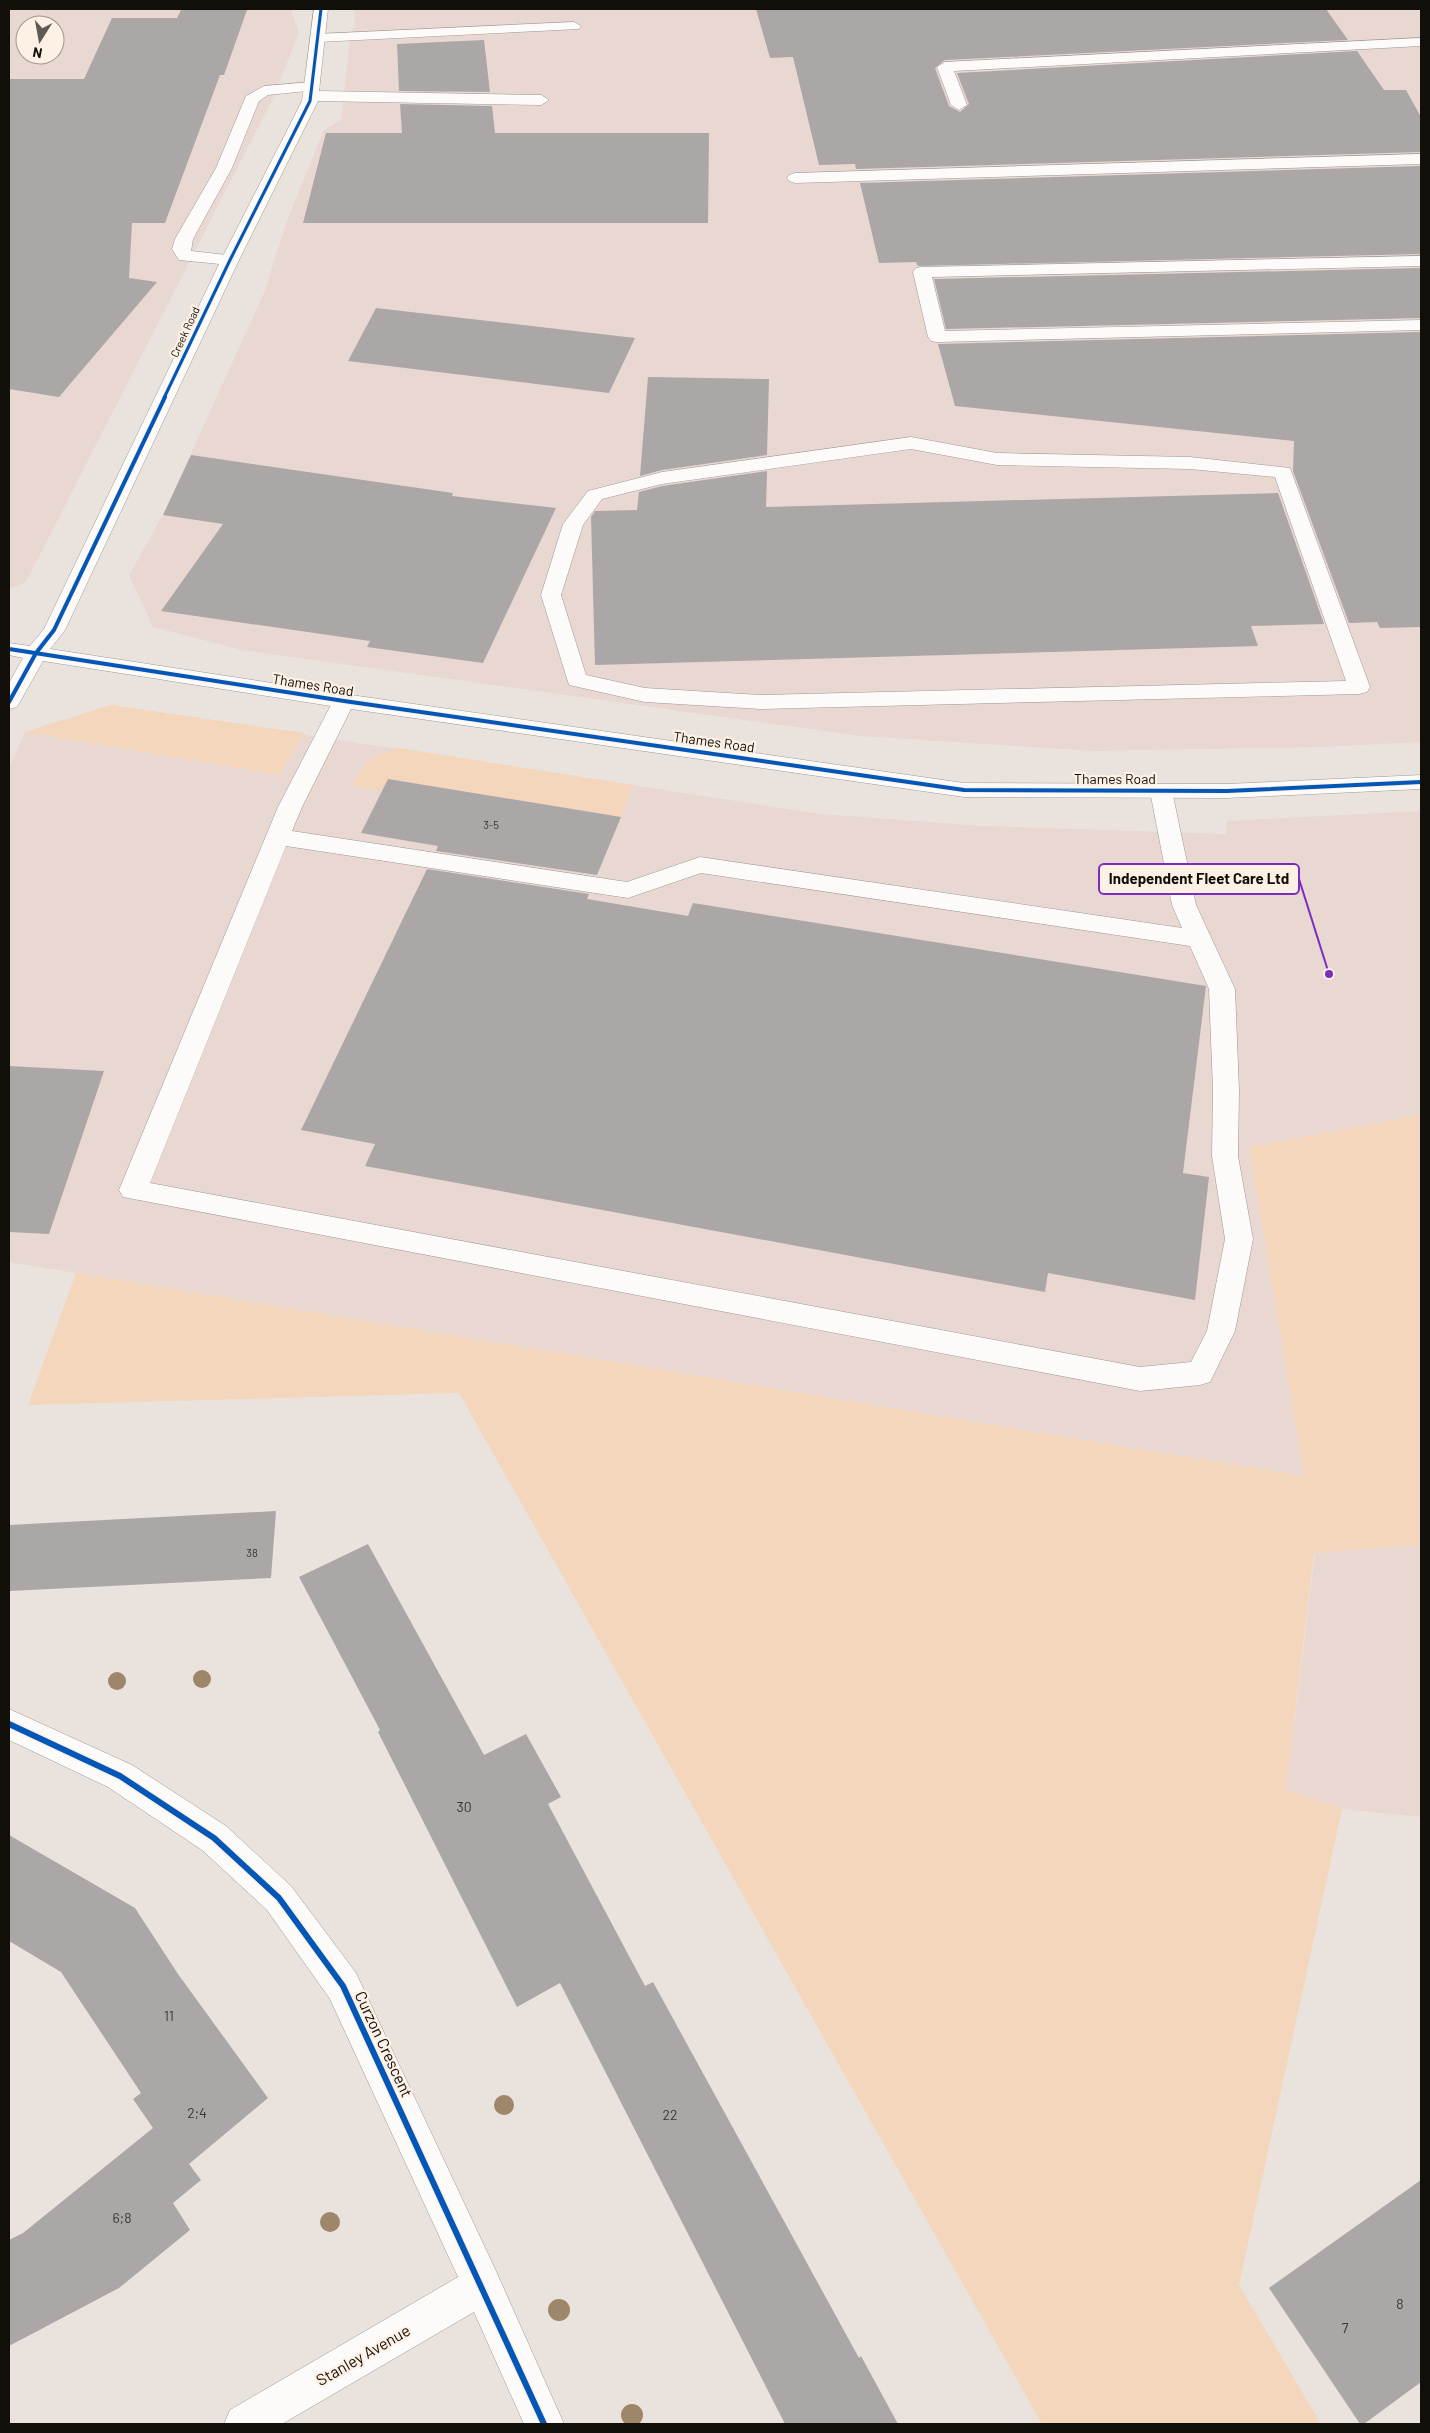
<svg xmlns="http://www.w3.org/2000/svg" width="1430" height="2433" font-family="Barlow,sans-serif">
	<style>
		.industrial { fill: #e9d7d2; fill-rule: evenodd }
		.green { fill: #f3d6bb }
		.building { fill: #aba7a7 }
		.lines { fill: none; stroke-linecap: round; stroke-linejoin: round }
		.lane-casing { stroke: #9e9893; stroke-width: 1 }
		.street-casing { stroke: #9e9893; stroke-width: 1 }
		.lane { fill: #fcfbfa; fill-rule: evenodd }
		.street { fill: #fcfbfa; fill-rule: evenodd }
		.cycleway-far2-casing { stroke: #fdf0e4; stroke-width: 5 }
		.cycleway-far1-casing { stroke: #fdf0e4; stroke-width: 6 }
		.cycleway-casing { stroke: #fdf0e4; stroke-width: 9 }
		.cycleway-far2 { stroke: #0057b8; stroke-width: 3 }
		.cycleway-far1 { stroke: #0057b8; stroke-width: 4 }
		.cycleway { stroke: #0057b8; stroke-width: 6 }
		.tree { fill: #9e866a }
		.labels { text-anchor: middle; stroke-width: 4.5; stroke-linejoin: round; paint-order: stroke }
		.far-street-label { font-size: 11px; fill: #120e0a; stroke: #fdf0e4 }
		.number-label { font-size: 11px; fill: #383431 }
		.street-label { font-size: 14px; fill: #120e0a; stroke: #fdf0e4 }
		.near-number-label { font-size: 14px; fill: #383431 }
		.near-street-label { font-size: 16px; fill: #120e0a; stroke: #fdf0e4 }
		.leader { fill: none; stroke: #7b2cbf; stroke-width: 2 }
		.callout-dot { fill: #7b2cbf; stroke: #fdf0e4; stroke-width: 2 }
		.callout { fill: #fdf0e4; stroke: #7b2cbf; stroke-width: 2 }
		.callout-label { font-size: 15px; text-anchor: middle; font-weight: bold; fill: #120e0a }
	</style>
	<rect width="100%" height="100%" fill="#eae3dd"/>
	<path class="industrial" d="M9,9H291L299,33L272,100L26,582L9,589ZM25,25H55V55H25Z
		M354,9H1421V742L1322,747L1093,751L860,736L242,650L153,627L129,575L163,515L264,293L287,221L324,130L341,120L351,32L355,27Z
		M111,705L821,814L985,826L1226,834L1227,821L1421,811V1115L1250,1148L1304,1476L9,1262V768L25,732Z
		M1421,1545V1817L1342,1809L1286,1791L1315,1553Z"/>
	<path class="green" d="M111,705L304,733L280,775L25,732Z
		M399,748L633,785L621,817L388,779L382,791L351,786C367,761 369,756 399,748Z
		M1421,1115V1545L1314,1553L1286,1790L1342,1809L1239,2285L1321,2424H1042L459,1393L28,1405L76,1273L1304,1476L1249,1147Z"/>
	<path class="building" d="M756,9H1326L1348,40L945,60L935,68L949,106L960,112L969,104L957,73L1357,51L1384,90H1406L1421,117V152L856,169L855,164L819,165L793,57L770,58Z
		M181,10H247L224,75H220L165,223H132L129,278L157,282L59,397L9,389V79H84L112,18H177Z
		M484,40L490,92L399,91L397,44Z
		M400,104L492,106L495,133H709L708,223H303L326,133H402Z
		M1421,166V254L918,266L916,262L879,263L860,183Z
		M1421,268V318L946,329L934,279Z
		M376,308L635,338L609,393L348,361Z
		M1421,332V627L1380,628L1377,622L1349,623L1293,471L1294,441L955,406L938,344Z
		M648,377L769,379L767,455L662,470L640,476Z
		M191,455L453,493L452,496L556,508L483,663L367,647L370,641L161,611L223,524L163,515Z
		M767,471L766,507L1278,493L1324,624L1251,626L1258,646L595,665L591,517L595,511L637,510L639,492L662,486Z
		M388,779L621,817L597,875L436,851L438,846L361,833Z
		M427,869L589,894L587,899L688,916L693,903L1206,986L1183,1173L1209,1177L1195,1300L1048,1273L1045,1292L365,1166L375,1144L301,1130Z
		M9,1066L104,1071L49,1234L9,1232Z
		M276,1511L271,1578L9,1591V1525Z
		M368,1544L484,1755L526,1734L561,1797L548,1804L645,1986L653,1982L859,2358L861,2356L898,2424H785L560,1983L517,2007L378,1732L380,1730L299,1577Z
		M9,1835L135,1908L178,1974L268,2098L189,2164L201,2180L173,2203L190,2230L119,2288L9,2346V2240L23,2233L153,2128L133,2099L141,2093L61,1972L9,1941Z
		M1421,2180V2382L1364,2424H1360L1269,2288Z"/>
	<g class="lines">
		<defs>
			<path id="lane" d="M574,22L581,26L579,29L318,42L311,38L318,34Z
				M1421,38V46L954,71L967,105L959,110L951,105L937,67L945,62Z
				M312,82L320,87L317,90L268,95L259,101L232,168L193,239L191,251L236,256L239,260L236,264L230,265L179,260L172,249L175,239L216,168L246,96L264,86Z
				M1421,154V164L795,183L789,181L787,178L789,175L795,173Z
				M1421,256V266L932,277L945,331L1421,320V330L937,342L931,341L928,337L913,272L916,268L922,267Z
				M911,437L997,453L1190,457L1290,468L1370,687L1367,692L1359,694L760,709L645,702L569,685L541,595L563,524L588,491L662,472ZM911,449L997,465L1190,469L1275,477L1346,681L760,695L645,688L586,675L561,595L583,525L602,499L662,484Z
				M344,694L352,696L355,701L302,807L292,831L627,882L700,857L1182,928L1172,905L1150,791L1153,786L1161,784L1169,786L1172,791L1196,905L1235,989L1239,1090L1238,1156L1253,1239L1235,1331L1210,1382L1200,1385L1140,1391L123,1197L119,1190L278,807L333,701L336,696ZM286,846L628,898L701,873L1190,946L1209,989L1213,1090L1212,1156L1225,1239L1207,1331L1191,1362L1140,1367L150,1183Z"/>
			<path id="street" d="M314,9H328L319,91L541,95L549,100L541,105L318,101L239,260L65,630L50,649L344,694L964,783L1227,784L1421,775V789L1227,798L964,797L344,708L43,661L17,707L9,709V683L23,658L9,655V643L30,646L44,629L221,260L302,101Z
				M9,1709L132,1765L226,1826L291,1886L356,1973L496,2271L564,2424H524L474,2312L282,2424H224L230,2410L458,2277L330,1999L267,1910L202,1850L108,1787L9,1740Z"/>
		</defs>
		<use href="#lane" class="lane-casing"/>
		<use href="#street" class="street-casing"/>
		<use href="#lane" class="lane"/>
		<use href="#street" class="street"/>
		<defs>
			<path id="cycleway-far2" d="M164,398L230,260L310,101L321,9"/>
			<path id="cycleway-far1" d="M9,649L344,701L964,790L1227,791L1421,782
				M9,702L36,653L54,630L165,397"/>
			<path id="cycleway" d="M9,1724L120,1776L214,1838L279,1898L343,1986L544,2424"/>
		</defs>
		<use href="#cycleway-far2" class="cycleway-far2-casing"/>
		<use href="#cycleway-far1" class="cycleway-far1-casing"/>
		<use href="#cycleway" class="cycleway-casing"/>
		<use href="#cycleway-far2" class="cycleway-far2"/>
		<use href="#cycleway-far1" class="cycleway-far1"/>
		<use href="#cycleway" class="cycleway"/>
	</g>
	<g class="tree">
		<circle cx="202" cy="1679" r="9"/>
		<circle cx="117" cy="1681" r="9"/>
		<circle cx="504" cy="2105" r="10"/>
		<circle cx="330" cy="2222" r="10"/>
		<circle cx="559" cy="2310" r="11"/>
		<circle cx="632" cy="2415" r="11"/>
	</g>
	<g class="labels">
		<g class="far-street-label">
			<text transform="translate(185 332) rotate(-65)" y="4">Creek Road</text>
		</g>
		<g class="number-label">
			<text x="491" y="829">3-5</text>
			<text x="252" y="1557">38</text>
		</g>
		<g class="street-label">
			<text transform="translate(313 685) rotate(9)" y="5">Thames Road</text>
			<text transform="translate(714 742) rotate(8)" y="5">Thames Road</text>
			<text x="1115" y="784">Thames Road</text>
		</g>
		<g class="near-number-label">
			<text x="464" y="1812">30</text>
			<text x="169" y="2021">11</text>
			<text x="197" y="2118">2;4</text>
			<text x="670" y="2120">22</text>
			<text x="122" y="2223">6;8</text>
			<text x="1400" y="2309">8</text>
			<text x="1345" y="2333">7</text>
		</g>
		<g class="near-street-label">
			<text transform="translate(384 2044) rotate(65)" y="6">Curzon Crescent</text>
			<text transform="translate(363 2355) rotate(-30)" y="6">Stanley Avenue</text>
		</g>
	</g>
	<path class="leader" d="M1329 974L1299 879"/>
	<circle class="callout-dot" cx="1329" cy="974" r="5"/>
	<rect class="callout" x="1099" y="864" width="200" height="30" rx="5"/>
	<g class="callout-label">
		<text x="1199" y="884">Independent Fleet Care Ltd</text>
	</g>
	<rect width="1430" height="2433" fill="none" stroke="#120e0a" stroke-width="20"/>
	<g transform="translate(40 40) rotate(191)"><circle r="24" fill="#fdf0e4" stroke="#9f968d"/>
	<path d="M0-4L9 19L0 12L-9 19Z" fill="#5e5954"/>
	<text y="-8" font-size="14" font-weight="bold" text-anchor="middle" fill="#120e0a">N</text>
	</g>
</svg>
